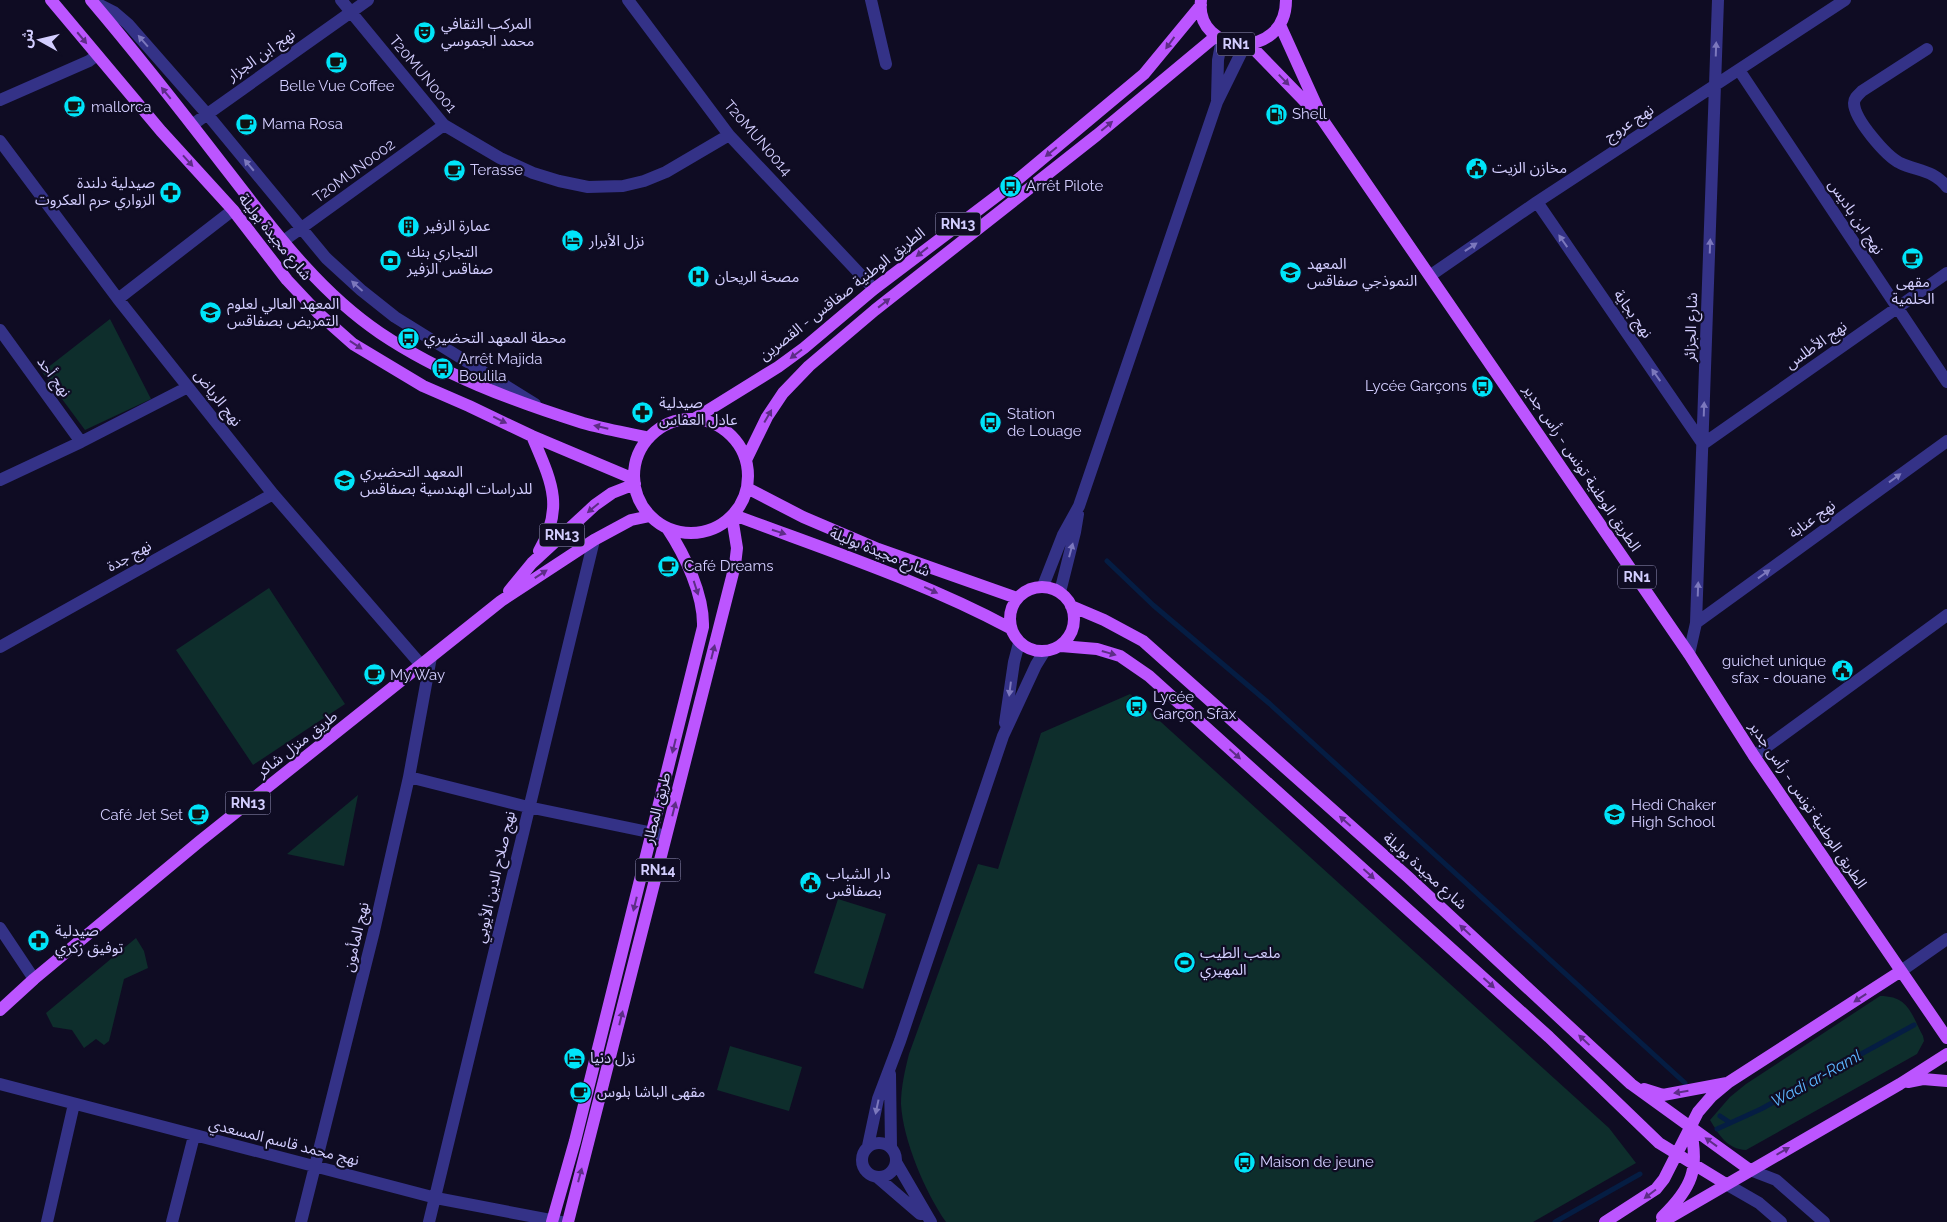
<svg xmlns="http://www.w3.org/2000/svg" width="1947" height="1222" font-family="Raleway,'Noto Sans Arabic',sans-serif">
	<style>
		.green { fill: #0e2e2c }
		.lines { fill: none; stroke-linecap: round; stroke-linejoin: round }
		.stream { stroke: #051d43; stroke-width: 5 }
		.minor { stroke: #343287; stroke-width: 12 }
		.major { stroke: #bc55ff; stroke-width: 12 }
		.oneway { fill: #5d2d86 }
		.oneway2 { fill: #7c78bd }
		.labels { text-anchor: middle; stroke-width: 4.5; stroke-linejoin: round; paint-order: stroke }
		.shield { fill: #0f0c23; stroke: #9894bd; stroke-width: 1 }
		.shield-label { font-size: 14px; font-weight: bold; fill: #d3ceff }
		.poi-label { font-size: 15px; fill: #d3ceff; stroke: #0f0c23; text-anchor: start }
		.street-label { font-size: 15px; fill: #d3ceff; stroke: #0f0c23 }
		.water-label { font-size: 16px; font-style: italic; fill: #5cb6ff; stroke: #0f0c23 }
	</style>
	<rect width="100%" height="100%" fill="#0f0c23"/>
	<path class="green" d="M110,319L151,399L85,430L42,372Z
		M269,588L345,704L253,765L176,650Z
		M1130,694L1609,1128L1636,1163L1533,1222H946C925,1192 903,1140 901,1104C901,1087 905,1070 909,1054L978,864L998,869L1041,733Z
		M358,795L344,866L287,854Z
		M838,899L886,914L863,989L814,973Z
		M136,938L144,951L148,968L124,979L109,1041L104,1045L96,1039L84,1048L72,1030L53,1027L46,1013Z
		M1880,996C1909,996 1911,1014 1923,1036L1924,1041L1917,1054L1746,1150C1727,1149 1719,1135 1710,1120L1730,1097L1746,1084Z
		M730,1046L802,1067L789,1111L717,1090Z"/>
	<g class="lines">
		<path class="stream" d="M1107,561L1153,605L1270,704L1685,1083
			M1720,1116L1729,1122
			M1717,1129L1761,1109L1914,1025
			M1555,1222L1640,1174"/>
		<path class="minor" d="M341,0L444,125L500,158L533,173L559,181L588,187L623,186L644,181L666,172L729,135
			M628,0L729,135L874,289
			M871,0L886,64
			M92,1L114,12L128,24L207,114L326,258L361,290L395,317L535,404
			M1927,49L1862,91C1858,95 1854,98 1854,103C1854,119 1886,156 1900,163C1917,171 1934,170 1947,187
			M1739,70L1947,382
			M0,100L89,61L97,55
			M1217,100L1218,60L1222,39
			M192,125L368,0
			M0,141L118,299L273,494L422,666
			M1537,202L1703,444L1947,273
			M282,242L444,125
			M1431,275L1537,202L1845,0
			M118,299L233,210
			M0,330L81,442
			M0,480L81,442L188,387
			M1043,586L1063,535L1079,506L1217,102L1245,45
			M1060,592L1075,532L1078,514
			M1696,623L1947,441
			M0,647L273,494
			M1689,654L1696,623L1718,0
			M1005,723L1014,662L1019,643
			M1754,756L1947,615
			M409,777L528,807L663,835
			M0,928L34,979
			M1901,971L1947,939
			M890,1074L891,1147
			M0,1084L436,1198L561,1222
			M862 1160a17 17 0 1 1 34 0a17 17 0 1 1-34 0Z
			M868,1146L878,1099L900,1041L1003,736L1036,665L1044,652
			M896,1162L931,1222
			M1750,1170L1776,1180L1824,1222
			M877,1177L920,1214
			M1726,1184L1759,1203L1781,1222
			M47,1222L74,1104
			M172,1222L194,1136
			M301,1222L374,931L409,777L431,657
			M429,1222L594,540"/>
		<path class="major" d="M51,0L161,131L233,210L287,280L318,313L353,344L423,386L469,406L532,436L634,479
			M91,0C136,53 180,109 223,165C270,225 315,289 380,333C441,374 513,401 583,423C604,429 627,433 649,438
			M1201,0C1194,55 1286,62 1286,0
			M1280,25L1318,109
			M1250,45L1322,119L1689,654L1754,756L1947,1038
			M634 476a57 57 0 1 1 114 0a57 57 0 1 1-114 0Z
			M694,419L778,367L804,348L874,289L1010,186L1144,74L1201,5
			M532,436C551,481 565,506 539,551
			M746,460L767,417L783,393L809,366L875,310L1097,135L1216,36
			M747,488L803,517L878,549L1017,598
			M734,515C827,550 922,581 1010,628
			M1010 619a32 32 0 1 1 64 0a32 32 0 1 1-64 0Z
			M509,591L532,563L595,505L612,493L635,484
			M1071,606L1104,620L1143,641L1408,877L1631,1084L1750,1170
			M1061,646L1097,649L1120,656L1149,676L1549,1037L1659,1143L1726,1184
			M0,1010L34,979L200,841L501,601L594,540L631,520L650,516
			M1908,1082L1923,1079L1947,1081
			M1644,1089L1663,1095L1727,1083
			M1662,1217C1692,1188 1700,1169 1690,1127
			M552,1222L575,1141L703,627C704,595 685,555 667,528
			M568,1222L735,565L737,548L732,517
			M1605,1222L1656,1189L1664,1179L1698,1112L1711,1097L1729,1082L1901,971
			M1662,1222L1900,1084L1947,1054"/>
	</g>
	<defs><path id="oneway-solid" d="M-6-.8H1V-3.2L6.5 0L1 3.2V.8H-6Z" transform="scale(1.25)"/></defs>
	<g class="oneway">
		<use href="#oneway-solid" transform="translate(82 38) rotate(50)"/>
		<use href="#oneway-solid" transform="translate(1170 43) rotate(126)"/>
		<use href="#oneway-solid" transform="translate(1284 80) rotate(46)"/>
		<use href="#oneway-solid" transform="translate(166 93) rotate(-129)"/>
		<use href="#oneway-solid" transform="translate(1107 126) rotate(-40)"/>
		<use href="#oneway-solid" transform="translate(1051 152) rotate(141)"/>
		<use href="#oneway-solid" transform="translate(188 161) rotate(48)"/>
		<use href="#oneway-solid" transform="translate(922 252) rotate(142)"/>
		<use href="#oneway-solid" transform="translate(884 303) rotate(-38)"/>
		<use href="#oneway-solid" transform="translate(356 345) rotate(34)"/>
		<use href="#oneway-solid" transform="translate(796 354) rotate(143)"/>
		<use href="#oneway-solid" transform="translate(768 416) rotate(-60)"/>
		<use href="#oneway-solid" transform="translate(500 420) rotate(26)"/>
		<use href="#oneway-solid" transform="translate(601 427) rotate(-167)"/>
		<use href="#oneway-solid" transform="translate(593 508) rotate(140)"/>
		<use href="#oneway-solid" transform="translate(779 532) rotate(18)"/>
		<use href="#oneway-solid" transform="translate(541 574) rotate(-33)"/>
		<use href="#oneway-solid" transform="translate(696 588) rotate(72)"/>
		<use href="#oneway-solid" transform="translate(931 590) rotate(25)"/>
		<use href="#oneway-solid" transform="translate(713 652) rotate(-76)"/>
		<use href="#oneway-solid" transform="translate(1109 653) rotate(16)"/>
		<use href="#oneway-solid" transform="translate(674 746) rotate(104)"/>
		<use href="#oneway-solid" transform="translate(1235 754) rotate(42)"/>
		<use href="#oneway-solid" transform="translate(674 809) rotate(-76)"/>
		<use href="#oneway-solid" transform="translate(1345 821) rotate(-139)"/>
		<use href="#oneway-solid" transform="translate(1369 874) rotate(42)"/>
		<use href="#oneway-solid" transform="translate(635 904) rotate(104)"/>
		<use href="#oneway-solid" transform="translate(1465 930) rotate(-137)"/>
		<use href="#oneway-solid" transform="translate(1489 983) rotate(42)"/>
		<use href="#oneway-solid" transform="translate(1860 998) rotate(147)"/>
		<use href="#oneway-solid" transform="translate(621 1018) rotate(-76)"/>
		<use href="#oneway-solid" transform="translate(1584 1040) rotate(-137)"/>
		<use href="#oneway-solid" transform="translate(1681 1092) rotate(171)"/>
		<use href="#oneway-solid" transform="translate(1711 1142) rotate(-144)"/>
		<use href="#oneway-solid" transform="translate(1783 1151) rotate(-30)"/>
		<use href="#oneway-solid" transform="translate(580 1175) rotate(-75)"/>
		<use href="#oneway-solid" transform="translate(1650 1194) rotate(143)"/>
	</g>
	<g class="oneway2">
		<use href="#oneway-solid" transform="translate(143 41) rotate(-131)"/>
		<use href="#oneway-solid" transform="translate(1716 49) rotate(-88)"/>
		<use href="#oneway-solid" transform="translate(249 165) rotate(-130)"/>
		<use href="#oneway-solid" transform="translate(1563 241) rotate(-125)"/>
		<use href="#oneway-solid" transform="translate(1710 246) rotate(-88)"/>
		<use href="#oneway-solid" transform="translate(1471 247) rotate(-34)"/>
		<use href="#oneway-solid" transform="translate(357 286) rotate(-138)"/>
		<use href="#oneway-solid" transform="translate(1656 375) rotate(-125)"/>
		<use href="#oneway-solid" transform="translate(1704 409) rotate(-88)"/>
		<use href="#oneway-solid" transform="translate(1895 478) rotate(-36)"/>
		<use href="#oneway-solid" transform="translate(1071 550) rotate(-75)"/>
		<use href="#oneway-solid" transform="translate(1764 574) rotate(-36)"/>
		<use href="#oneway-solid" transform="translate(1698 589) rotate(-88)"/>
		<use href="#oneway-solid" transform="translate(1010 689) rotate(97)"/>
		<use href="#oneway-solid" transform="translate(877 1107) rotate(102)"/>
	</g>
	<defs>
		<symbol id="theatre-disc" viewBox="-11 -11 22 22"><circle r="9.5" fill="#00e4f9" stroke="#0f0c23"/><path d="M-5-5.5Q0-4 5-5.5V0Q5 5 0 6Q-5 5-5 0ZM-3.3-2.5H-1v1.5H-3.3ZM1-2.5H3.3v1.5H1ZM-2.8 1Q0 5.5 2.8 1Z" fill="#111"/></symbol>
		<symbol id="cafe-disc" viewBox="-11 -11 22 22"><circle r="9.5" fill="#00e4f9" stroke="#0f0c23"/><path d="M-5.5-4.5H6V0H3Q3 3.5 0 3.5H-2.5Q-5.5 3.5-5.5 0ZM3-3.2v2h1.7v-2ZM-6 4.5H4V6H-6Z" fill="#111"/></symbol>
		<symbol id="fuel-disc" viewBox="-11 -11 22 22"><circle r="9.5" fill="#00e4f9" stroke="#0f0c23"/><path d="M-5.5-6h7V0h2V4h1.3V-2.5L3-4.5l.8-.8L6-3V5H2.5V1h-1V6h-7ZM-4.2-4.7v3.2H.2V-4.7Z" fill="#111"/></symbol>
		<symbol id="civic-disc" viewBox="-11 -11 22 22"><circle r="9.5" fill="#00e4f9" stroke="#0f0c23"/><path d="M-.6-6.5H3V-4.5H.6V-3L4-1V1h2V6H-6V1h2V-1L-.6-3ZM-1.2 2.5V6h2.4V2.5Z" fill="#111"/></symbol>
		<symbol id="bus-disc" viewBox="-11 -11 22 22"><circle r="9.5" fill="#00e4f9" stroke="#0f0c23"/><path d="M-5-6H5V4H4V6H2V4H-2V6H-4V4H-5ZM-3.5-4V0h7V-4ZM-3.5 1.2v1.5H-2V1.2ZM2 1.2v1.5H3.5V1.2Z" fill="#111"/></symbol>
		<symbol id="pharmacy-disc" viewBox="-11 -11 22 22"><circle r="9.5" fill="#00e4f9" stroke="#0f0c23"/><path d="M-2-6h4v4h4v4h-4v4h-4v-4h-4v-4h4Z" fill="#111"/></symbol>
		<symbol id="building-disc" viewBox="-11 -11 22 22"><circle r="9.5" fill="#00e4f9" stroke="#0f0c23"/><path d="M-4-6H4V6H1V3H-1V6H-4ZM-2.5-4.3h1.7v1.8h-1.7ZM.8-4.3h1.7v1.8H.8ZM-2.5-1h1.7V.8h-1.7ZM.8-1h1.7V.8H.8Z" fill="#111"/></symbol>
		<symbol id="hotel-disc" viewBox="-11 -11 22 22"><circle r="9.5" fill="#00e4f9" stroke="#0f0c23"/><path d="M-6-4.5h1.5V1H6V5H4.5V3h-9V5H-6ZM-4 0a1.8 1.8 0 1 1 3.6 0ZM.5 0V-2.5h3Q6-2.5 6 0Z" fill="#111"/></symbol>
		<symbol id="bank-disc" viewBox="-11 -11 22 22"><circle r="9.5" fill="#00e4f9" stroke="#0f0c23"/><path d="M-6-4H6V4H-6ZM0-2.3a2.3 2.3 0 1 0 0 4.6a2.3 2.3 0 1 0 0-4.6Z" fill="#111"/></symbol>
		<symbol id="school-disc" viewBox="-11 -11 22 22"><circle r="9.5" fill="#00e4f9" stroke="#0f0c23"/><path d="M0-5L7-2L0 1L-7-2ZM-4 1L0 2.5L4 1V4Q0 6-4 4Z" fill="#111"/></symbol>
		<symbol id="hospital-disc" viewBox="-11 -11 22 22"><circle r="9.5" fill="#00e4f9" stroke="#0f0c23"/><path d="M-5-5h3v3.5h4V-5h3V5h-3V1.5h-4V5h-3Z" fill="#111"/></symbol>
		<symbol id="university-disc" viewBox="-11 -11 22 22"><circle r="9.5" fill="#00e4f9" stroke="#0f0c23"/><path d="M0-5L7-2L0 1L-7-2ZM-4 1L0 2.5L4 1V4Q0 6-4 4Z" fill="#111"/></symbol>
		<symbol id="stadium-disc" viewBox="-11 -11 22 22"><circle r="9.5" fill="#00e4f9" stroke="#0f0c23"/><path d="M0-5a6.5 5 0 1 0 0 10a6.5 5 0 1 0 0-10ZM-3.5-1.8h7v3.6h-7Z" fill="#111"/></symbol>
	</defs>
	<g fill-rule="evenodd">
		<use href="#theatre-disc" x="412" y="20" width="25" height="25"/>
		<use href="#cafe-disc" x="324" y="50" width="25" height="25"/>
		<use href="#cafe-disc" x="62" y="94" width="25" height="25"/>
		<use href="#fuel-disc" x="1264" y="102" width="25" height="25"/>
		<use href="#cafe-disc" x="234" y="112" width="25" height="25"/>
		<use href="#civic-disc" x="1464" y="156" width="25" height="25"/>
		<use href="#cafe-disc" x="442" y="158" width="25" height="25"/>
		<use href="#bus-disc" x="998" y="174" width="25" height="25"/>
		<use href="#pharmacy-disc" x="158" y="180" width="25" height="25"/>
		<use href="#building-disc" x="396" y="214" width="25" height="25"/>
		<use href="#hotel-disc" x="560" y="228" width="25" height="25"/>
		<use href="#cafe-disc" x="1900" y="246" width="25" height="25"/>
		<use href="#bank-disc" x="378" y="248" width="25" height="25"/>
		<use href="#school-disc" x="1278" y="260" width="25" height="25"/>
		<use href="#hospital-disc" x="686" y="264" width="25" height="25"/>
		<use href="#university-disc" x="198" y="300" width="25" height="25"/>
		<use href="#bus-disc" x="396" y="326" width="25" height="25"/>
		<use href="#bus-disc" x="430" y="356" width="25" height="25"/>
		<use href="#bus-disc" x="1470" y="374" width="25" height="25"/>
		<use href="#pharmacy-disc" x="630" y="400" width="25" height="25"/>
		<use href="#bus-disc" x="978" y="410" width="25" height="25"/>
		<use href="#university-disc" x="332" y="468" width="25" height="25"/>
		<use href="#cafe-disc" x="656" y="554" width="25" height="25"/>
		<use href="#civic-disc" x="1830" y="658" width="25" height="25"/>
		<use href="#cafe-disc" x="362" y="662" width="25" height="25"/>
		<use href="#bus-disc" x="1124" y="694" width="25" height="25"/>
		<use href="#school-disc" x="1602" y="802" width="25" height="25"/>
		<use href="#cafe-disc" x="186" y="802" width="25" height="25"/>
		<use href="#civic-disc" x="798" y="870" width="25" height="25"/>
		<use href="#pharmacy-disc" x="26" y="928" width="25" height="25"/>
		<use href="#stadium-disc" x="1172" y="950" width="25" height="25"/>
		<use href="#hotel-disc" x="562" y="1046" width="25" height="25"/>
		<use href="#cafe-disc" x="568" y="1080" width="25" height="25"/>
		<use href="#bus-disc" x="1232" y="1150" width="25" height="25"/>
	</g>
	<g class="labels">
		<g class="shield">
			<rect x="1217" y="32.5" width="38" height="23" rx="4"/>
			<rect x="935.5" y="212.5" width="45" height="23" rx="4"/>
			<rect x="539.5" y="523.5" width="45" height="23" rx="4"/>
			<rect x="1618" y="565.5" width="38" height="23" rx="4"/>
			<rect x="225.5" y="791.5" width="45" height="23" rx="4"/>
			<rect x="635.5" y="858.5" width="45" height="23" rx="4"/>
		</g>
		<g class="shield-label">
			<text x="1236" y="49">RN1</text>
			<text x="958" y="229">RN13</text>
			<text x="562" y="540">RN13</text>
			<text x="1637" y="582">RN1</text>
			<text x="248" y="808">RN13</text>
			<text x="658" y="875">RN14</text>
		</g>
		<g class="poi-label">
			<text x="441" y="29">المركب الثقافي<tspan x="441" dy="17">محمد الجموسي</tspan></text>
			<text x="337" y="91" text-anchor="middle">Belle Vue Coffee</text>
			<text x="91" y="112">mallorca</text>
			<text x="1292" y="119">Shell</text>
			<text x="262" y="129">Mama Rosa</text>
			<text x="1492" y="173">مخازن الزيت</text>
			<text x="470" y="175">Terasse</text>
			<text x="155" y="188" text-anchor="end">صيدلية دلندة<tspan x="155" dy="17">الزواري حرم العكروت</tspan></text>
			<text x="1026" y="191">Arrêt Pilote</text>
			<text x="424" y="231">عمارة الزفير</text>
			<text x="589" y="246">نزل الأبرار</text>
			<text x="407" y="257">التجاري بنك<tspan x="407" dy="17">صفاقس الزفير</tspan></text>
			<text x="1307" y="269">المعهد<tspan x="1307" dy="17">النموذجي صفاقس</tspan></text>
			<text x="715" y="282">مصحة الريحان</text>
			<text x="1913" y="287" text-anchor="middle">مقهى<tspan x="1913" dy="17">الحلمية</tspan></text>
			<text x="227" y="309">المعهد العالي لعلوم<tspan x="227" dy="17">التمريض بصفاقس</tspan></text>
			<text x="424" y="343">محطة المعهد التحضيري</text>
			<text x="459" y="364">Arrêt Majida<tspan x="459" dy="17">Boulila</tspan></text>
			<text x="1467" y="391" text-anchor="end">Lycée Garçons</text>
			<text x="659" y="408">صيدلية<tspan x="659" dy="17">عادل العفاس</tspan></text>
			<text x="1007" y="419">Station<tspan x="1007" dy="17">de Louage</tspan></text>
			<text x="360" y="477">المعهد التحضيري<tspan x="360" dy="17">للدراسات الهندسية بصفاقس</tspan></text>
			<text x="684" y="571">Café Dreams</text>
			<text x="1826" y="666" text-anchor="end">guichet unique<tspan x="1826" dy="17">sfax - douane</tspan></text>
			<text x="390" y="680">My Way</text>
			<text x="1153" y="702">Lycée<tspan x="1153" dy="17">Garçon Sfax</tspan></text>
			<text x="1631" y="810">Hedi Chaker<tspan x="1631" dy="17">High School</tspan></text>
			<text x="183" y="820" text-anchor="end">Café Jet Set</text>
			<text x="826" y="879">دار الشباب<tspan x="826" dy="17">بصفاقس</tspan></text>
			<text x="55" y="936">صيدلية<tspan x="55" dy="17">توفيق زكري</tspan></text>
			<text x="1200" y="958">ملعب الطيب<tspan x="1200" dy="17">المهيري</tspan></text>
			<text x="590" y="1063">نزل دنيا</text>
			<text x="597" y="1097">مقهى الباشا بلوس</text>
			<text x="1260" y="1167">Maison de jeune</text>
		</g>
		<g class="street-label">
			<text transform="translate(261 55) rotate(-35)" y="5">نهج ابن الجزار</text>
			<text transform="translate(423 74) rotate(50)" y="5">T20MUN0001</text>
			<text transform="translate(1629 123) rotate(-33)" y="5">نهج عروج</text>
			<text transform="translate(758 138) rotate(49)" y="5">T20MUN0014</text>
			<text transform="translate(354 171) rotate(-36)" y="5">T20MUN0002</text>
			<text transform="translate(1856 217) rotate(56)" y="5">نهج ابن باديس</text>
			<text transform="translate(275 237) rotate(51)" y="5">شارع مجيدة بوليلة</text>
			<text transform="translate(842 294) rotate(-38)" y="5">الطريق الوطنية صفاقس - القصرين</text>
			<text transform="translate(1633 314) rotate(55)" y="5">نهج بجاية</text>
			<text transform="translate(1691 327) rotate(-88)" y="5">شارع الجزائر</text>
			<text transform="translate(1816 345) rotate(-35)" y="5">نهج الأطلس</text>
			<text transform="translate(54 377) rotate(54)" y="5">نهج أحد</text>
			<text transform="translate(218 398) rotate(52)" y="5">نهج الرياض</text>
			<text transform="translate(1582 468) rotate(56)" y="5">الطريق الوطنية تونس - رأس جدير</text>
			<text transform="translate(1812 519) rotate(-36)" y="5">نهج عنابة</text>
			<text transform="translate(880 552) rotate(22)" y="5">شارع مجيدة بوليلة</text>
			<text transform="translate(129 556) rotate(-29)" y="5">نهج جدة</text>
			<text transform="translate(297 744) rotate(-38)" y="5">طريق منزل شاكر</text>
			<text transform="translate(1808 805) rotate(56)" y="5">الطريق الوطنية تونس - رأس جدير</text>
			<text transform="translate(657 808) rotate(-76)" y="5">طريق المطار</text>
			<text transform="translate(1425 871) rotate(42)" y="5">شارع مجيدة بوليلة</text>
			<text transform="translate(495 877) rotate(-77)" y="5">نهج صلاح الدين الأيوبي</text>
			<text transform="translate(356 937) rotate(-77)" y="5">نهج المأمون</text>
			<text transform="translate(284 1142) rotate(14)" y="5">نهج محمد قاسم المسعدي</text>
		</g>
		<g class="water-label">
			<text transform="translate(1816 1078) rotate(-29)" y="6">Wadi ar-Raml</text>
		</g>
	</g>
	<g transform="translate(40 40) rotate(278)" stroke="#0f0c23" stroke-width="4" paint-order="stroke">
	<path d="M0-4L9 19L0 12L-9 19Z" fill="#d3ceff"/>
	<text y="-8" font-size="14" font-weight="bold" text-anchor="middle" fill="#d3ceff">ش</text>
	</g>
</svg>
